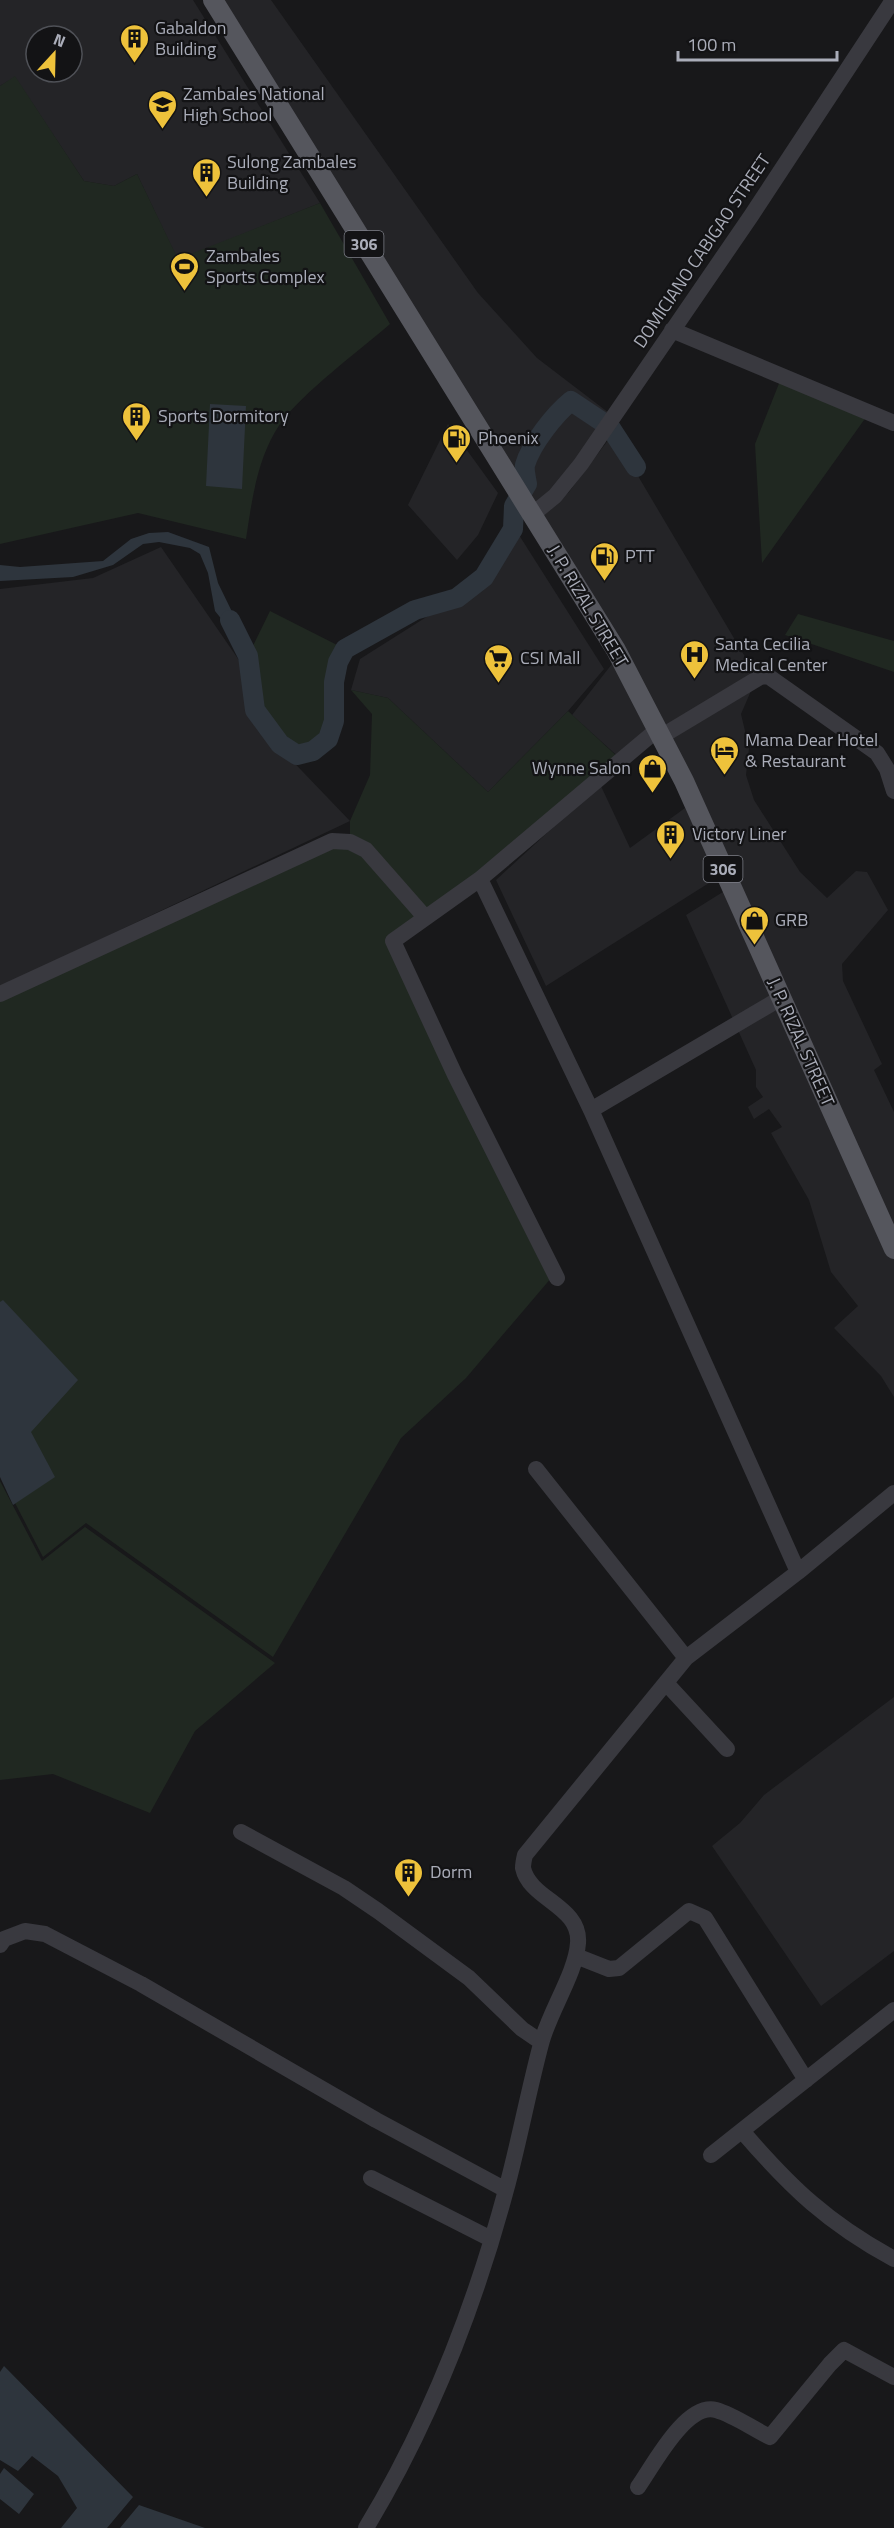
<svg xmlns="http://www.w3.org/2000/svg" width="894" height="2528" font-family="'Titillium Web',sans-serif">
	<style>
		.built { fill: #242427; fill-rule: evenodd }
		.green { fill: #202821 }
		.water { fill: #2e353d }
		.lines { fill: none; stroke-linecap: round; stroke-linejoin: round }
		.river { stroke: #2e353d; stroke-width: 20 }
		.minor { stroke: #39393f; stroke-width: 16 }
		.major { stroke: #55565d; stroke-width: 20 }
		.labels { text-anchor: middle; stroke-width: 4.5; stroke-linejoin: round; paint-order: stroke }
		.shield { fill: #131315; stroke: #7d7f88; stroke-width: 1.5 }
		.shield-label { font-size: 16px; font-weight: bold; fill: #aaadb9 }
		.poi-label { font-size: 18px; fill: #aaadb9; stroke: #131315; text-anchor: start }
		.street-label { font-size: 18px; fill: #aaadb9; stroke: #131315 }
	</style>
	<rect width="100%" height="100%" fill="#18181a"/>
	<path class="built" d="M0,0H193L320,203L178,260L137,174L114,186L84,181L15,77L0,86ZM36,36H72V72H36Z
		M213,0H271L478,293L537,358L609,413L581,461L536,507Z
		M448,424L498,493L478,535L457,560L408,505Z
		M609,439L638,476L757,677L741,714L749,748L746,775L754,800L800,872L827,898L856,871L867,872L888,910L842,964L843,981L882,1064L874,1070L894,1112V1397L881,1376L834,1328L858,1306L831,1272L809,1200L771,1133L782,1127L769,1109L754,1119L748,1107L763,1097L756,1087V1070L686,915L726,890L657,727L624,762L572,715L619,655L536,522L569,492Z
		M512,524L604,669L568,711L488,792L388,698L351,690L360,659L428,616L475,593Z
		M161,547L243,666L256,723L350,821L0,987V589L93,578Z
		M600,784L630,848L685,808L720,876L546,986L496,880Z
		M894,1697V1951L821,2006L712,1846L740,1823L764,1795Z"/>
	<path class="green" d="M15,76L84,181L114,186L137,174L178,259L320,203L390,324C359,351 303,392 280,424C257,458 252,500 246,539L138,513L0,544V86Z
		M782,376L869,413L762,563L755,444Z
		M270,611L345,649C323,688 354,743 297,755L280,744L255,710L248,656Z
		M798,614L894,641V672L785,635Z
		M351,690L388,698L488,792L568,711L621,760L424,916L350,842V821L370,775L372,714Z
		M329,846H347L363,855L420,920L390,944L552,1277L466,1378L401,1438L273,1657L86,1523L43,1557L0,1474V997Z
		M0,1481L42,1561L85,1527L275,1663L195,1731L150,1813L53,1774L0,1780Z"/>
	<path class="water" d="M210,404L246,406L242,489L206,486Z
		M168,532L209,547L218,583L237,622L240,642L215,611L208,573L200,554L190,548L159,542L143,544L113,565L73,577L0,581V565L20,567L103,561L131,539L149,533Z
		M3,1300L78,1380L31,1432L55,1477L13,1505L0,1477V1302Z
		M4,2366L133,2497L107,2528H61L77,2508L58,2476L32,2456L18,2471L0,2460V2372Z
		M4,2468L34,2494L19,2514L0,2499V2474Z
		M139,2505L205,2528H120Z"/>
	<g class="lines">
		<path class="river" d="M610,427L636,467
			M230,620L248,656L255,710L280,744L297,755L313,751L328,739L334,721V682L338,662L345,649L415,610L457,598L484,577L513,529L514,506L527,484C526,478 524,470 525,465C531,444 555,414 571,401L601,421"/>
		<path class="minor" d="M672,330L894,423
			M533,514L555,496L581,464L751,216L893,0
			M662,736L760,677L768,676L877,753L887,769L894,791
			M480,879L591,1110L798,1572L894,1493
			M0,994L332,841L350,842L366,850L424,916
			M591,1110L781,998
			M557,1278L455,1075L393,941L480,879L658,729
			M536,1469L686,1658
			M666,1683L727,1749
			M241,1832L344,1888L378,1911L469,1978L522,2029L541,2042
			M0,1945L4,1939L25,1931L45,1934L141,1984L376,2120L506,2190
			M576,1956L609,1969L619,1968L689,1911L705,1918L806,2080
			M742,2131C791,2188 828,2223 894,2259
			M711,2155L894,2010
			M371,2178L491,2239
			M638,2487C653,2466 686,2402 716,2410C734,2415 753,2429 770,2437L830,2364L844,2350L894,2377
			M366,2528C430,2422 474,2309 506,2190C519,2142 528,2093 541,2044C549,2012 576,1973 578,1943C581,1906 530,1900 523,1868C523,1865 524,1859 525,1855L686,1658L798,1572"/>
		<path class="major" d="M213,0L616,650L684,781L894,1249"/>
	</g>
	<defs>
		<symbol id="building-pin" viewBox="-11 -11 22 30"><path d="M0 17L-7.5 6A9.5 9.5 0 1 1 7.5 6Z" fill="#eec23b" stroke="#131315"/><path d="M-4-6H4V6H1V3H-1V6H-4ZM-2.5-4.3h1.7v1.8h-1.7ZM.8-4.3h1.7v1.8H.8ZM-2.5-1h1.7V.8h-1.7ZM.8-1h1.7V.8H.8Z" fill="#111"/></symbol>
		<symbol id="school-pin" viewBox="-11 -11 22 30"><path d="M0 17L-7.5 6A9.5 9.5 0 1 1 7.5 6Z" fill="#eec23b" stroke="#131315"/><path d="M0-5L7-2L0 1L-7-2ZM-4 1L0 2.5L4 1V4Q0 6-4 4Z" fill="#111"/></symbol>
		<symbol id="stadium-pin" viewBox="-11 -11 22 30"><path d="M0 17L-7.5 6A9.5 9.5 0 1 1 7.5 6Z" fill="#eec23b" stroke="#131315"/><path d="M0-5a6.5 5 0 1 0 0 10a6.5 5 0 1 0 0-10ZM-3.5-1.8h7v3.6h-7Z" fill="#111"/></symbol>
		<symbol id="fuel-pin" viewBox="-11 -11 22 30"><path d="M0 17L-7.5 6A9.5 9.5 0 1 1 7.5 6Z" fill="#eec23b" stroke="#131315"/><path d="M-5.5-6h7V0h2V4h1.3V-2.5L3-4.5l.8-.8L6-3V5H2.5V1h-1V6h-7ZM-4.2-4.7v3.2H.2V-4.7Z" fill="#111"/></symbol>
		<symbol id="hospital-pin" viewBox="-11 -11 22 30"><path d="M0 17L-7.5 6A9.5 9.5 0 1 1 7.5 6Z" fill="#eec23b" stroke="#131315"/><path d="M-5-5h3v3.5h4V-5h3V5h-3V1.5h-4V5h-3Z" fill="#111"/></symbol>
		<symbol id="supermarket-pin" viewBox="-11 -11 22 30"><path d="M0 17L-7.5 6A9.5 9.5 0 1 1 7.5 6Z" fill="#eec23b" stroke="#131315"/><path d="M-6-5.5h2.5l.6 2H6L4.5 2H-2.5L-4.4-4H-6ZM-1.5 3.2a1.3 1.3 0 1 0 .1 0ZM3 3.2a1.3 1.3 0 1 0 .1 0Z" fill="#111"/></symbol>
		<symbol id="hotel-pin" viewBox="-11 -11 22 30"><path d="M0 17L-7.5 6A9.5 9.5 0 1 1 7.5 6Z" fill="#eec23b" stroke="#131315"/><path d="M-6-4.5h1.5V1H6V5H4.5V3h-9V5H-6ZM-4 0a1.8 1.8 0 1 1 3.6 0ZM.5 0V-2.5h3Q6-2.5 6 0Z" fill="#111"/></symbol>
		<symbol id="shop-pin" viewBox="-11 -11 22 30"><path d="M0 17L-7.5 6A9.5 9.5 0 1 1 7.5 6Z" fill="#eec23b" stroke="#131315"/><path d="M-5-2.5h2.3a2.7 3.5 0 0 1 5.4 0H5L5.5 6h-11ZM-1.5-2.5h3a1.5 2.3 0 0 0-3 0Z" fill="#111"/></symbol>
	</defs>
	<g fill-rule="evenodd">
		<use href="#building-pin" x="118" y="22" width="33" height="45"/>
		<use href="#school-pin" x="146" y="88" width="33" height="45"/>
		<use href="#building-pin" x="190" y="156" width="33" height="45"/>
		<use href="#stadium-pin" x="168" y="250" width="33" height="45"/>
		<use href="#building-pin" x="120" y="400" width="33" height="45"/>
		<use href="#fuel-pin" x="440" y="422" width="33" height="45"/>
		<use href="#fuel-pin" x="588" y="540" width="33" height="45"/>
		<use href="#hospital-pin" x="678" y="638" width="33" height="45"/>
		<use href="#supermarket-pin" x="482" y="642" width="33" height="45"/>
		<use href="#hotel-pin" x="708" y="734" width="33" height="45"/>
		<use href="#shop-pin" x="636" y="752" width="33" height="45"/>
		<use href="#building-pin" x="654" y="818" width="33" height="45"/>
		<use href="#shop-pin" x="738" y="904" width="33" height="45"/>
		<use href="#building-pin" x="392" y="1856" width="33" height="45"/>
	</g>
	<g class="labels">
		<g class="shield">
			<rect x="344.5" y="231" width="39" height="26" rx="4.5"/>
			<rect x="703.5" y="856" width="39" height="26" rx="4.5"/>
		</g>
		<g class="shield-label">
			<text x="364" y="250">306</text>
			<text x="723" y="875">306</text>
		</g>
		<g class="poi-label">
			<text x="155" y="34">Gabaldon<tspan x="155" dy="21">Building</tspan></text>
			<text x="183" y="100">Zambales National<tspan x="183" dy="21">High School</tspan></text>
			<text x="227" y="168">Sulong Zambales<tspan x="227" dy="21">Building</tspan></text>
			<text x="206" y="262">Zambales<tspan x="206" dy="21">Sports Complex</tspan></text>
			<text x="158" y="422">Sports Dormitory</text>
			<text x="478" y="444">Phoenix</text>
			<text x="625" y="562">PTT</text>
			<text x="715" y="650">Santa Cecilia<tspan x="715" dy="21">Medical Center</tspan></text>
			<text x="520" y="664">CSI Mall</text>
			<text x="745" y="746">Mama Dear Hotel<tspan x="745" dy="21">&amp; Restaurant</tspan></text>
			<text x="631" y="774" text-anchor="end">Wynne Salon</text>
			<text x="692" y="840">Victory Liner</text>
			<text x="775" y="926">GRB</text>
			<text x="430" y="1878">Dorm</text>
		</g>
		<g class="street-label">
			<text transform="translate(702 251) rotate(-56)" y="6">DOMICIANO CABIGAO STREET</text>
			<text transform="translate(588 606) rotate(59)" y="6">J. P. RIZAL STREET</text>
			<text transform="translate(801 1042) rotate(66)" y="6">J. P. RIZAL STREET</text>
		</g>
	</g>
	<g transform="translate(54 54) rotate(22)"><circle r="28" fill="#131315" stroke="#4f5157" stroke-width="1.5"/>
	<path d="M0-4.5L10 22L0 15L-10 22Z" fill="#eec23b"/>
	<text y="-9" font-size="16" font-weight="bold" text-anchor="middle" fill="#aaadb9">N</text>
	</g>
	<path d="M678 51v9h159v-9" fill="none" stroke="#aaadb9" stroke-width="3"/>
	<text x="687" y="51" font-size="18" fill="#aaadb9" stroke="#131315" stroke-width="4.5" paint-order="stroke">100 m</text>
</svg>
